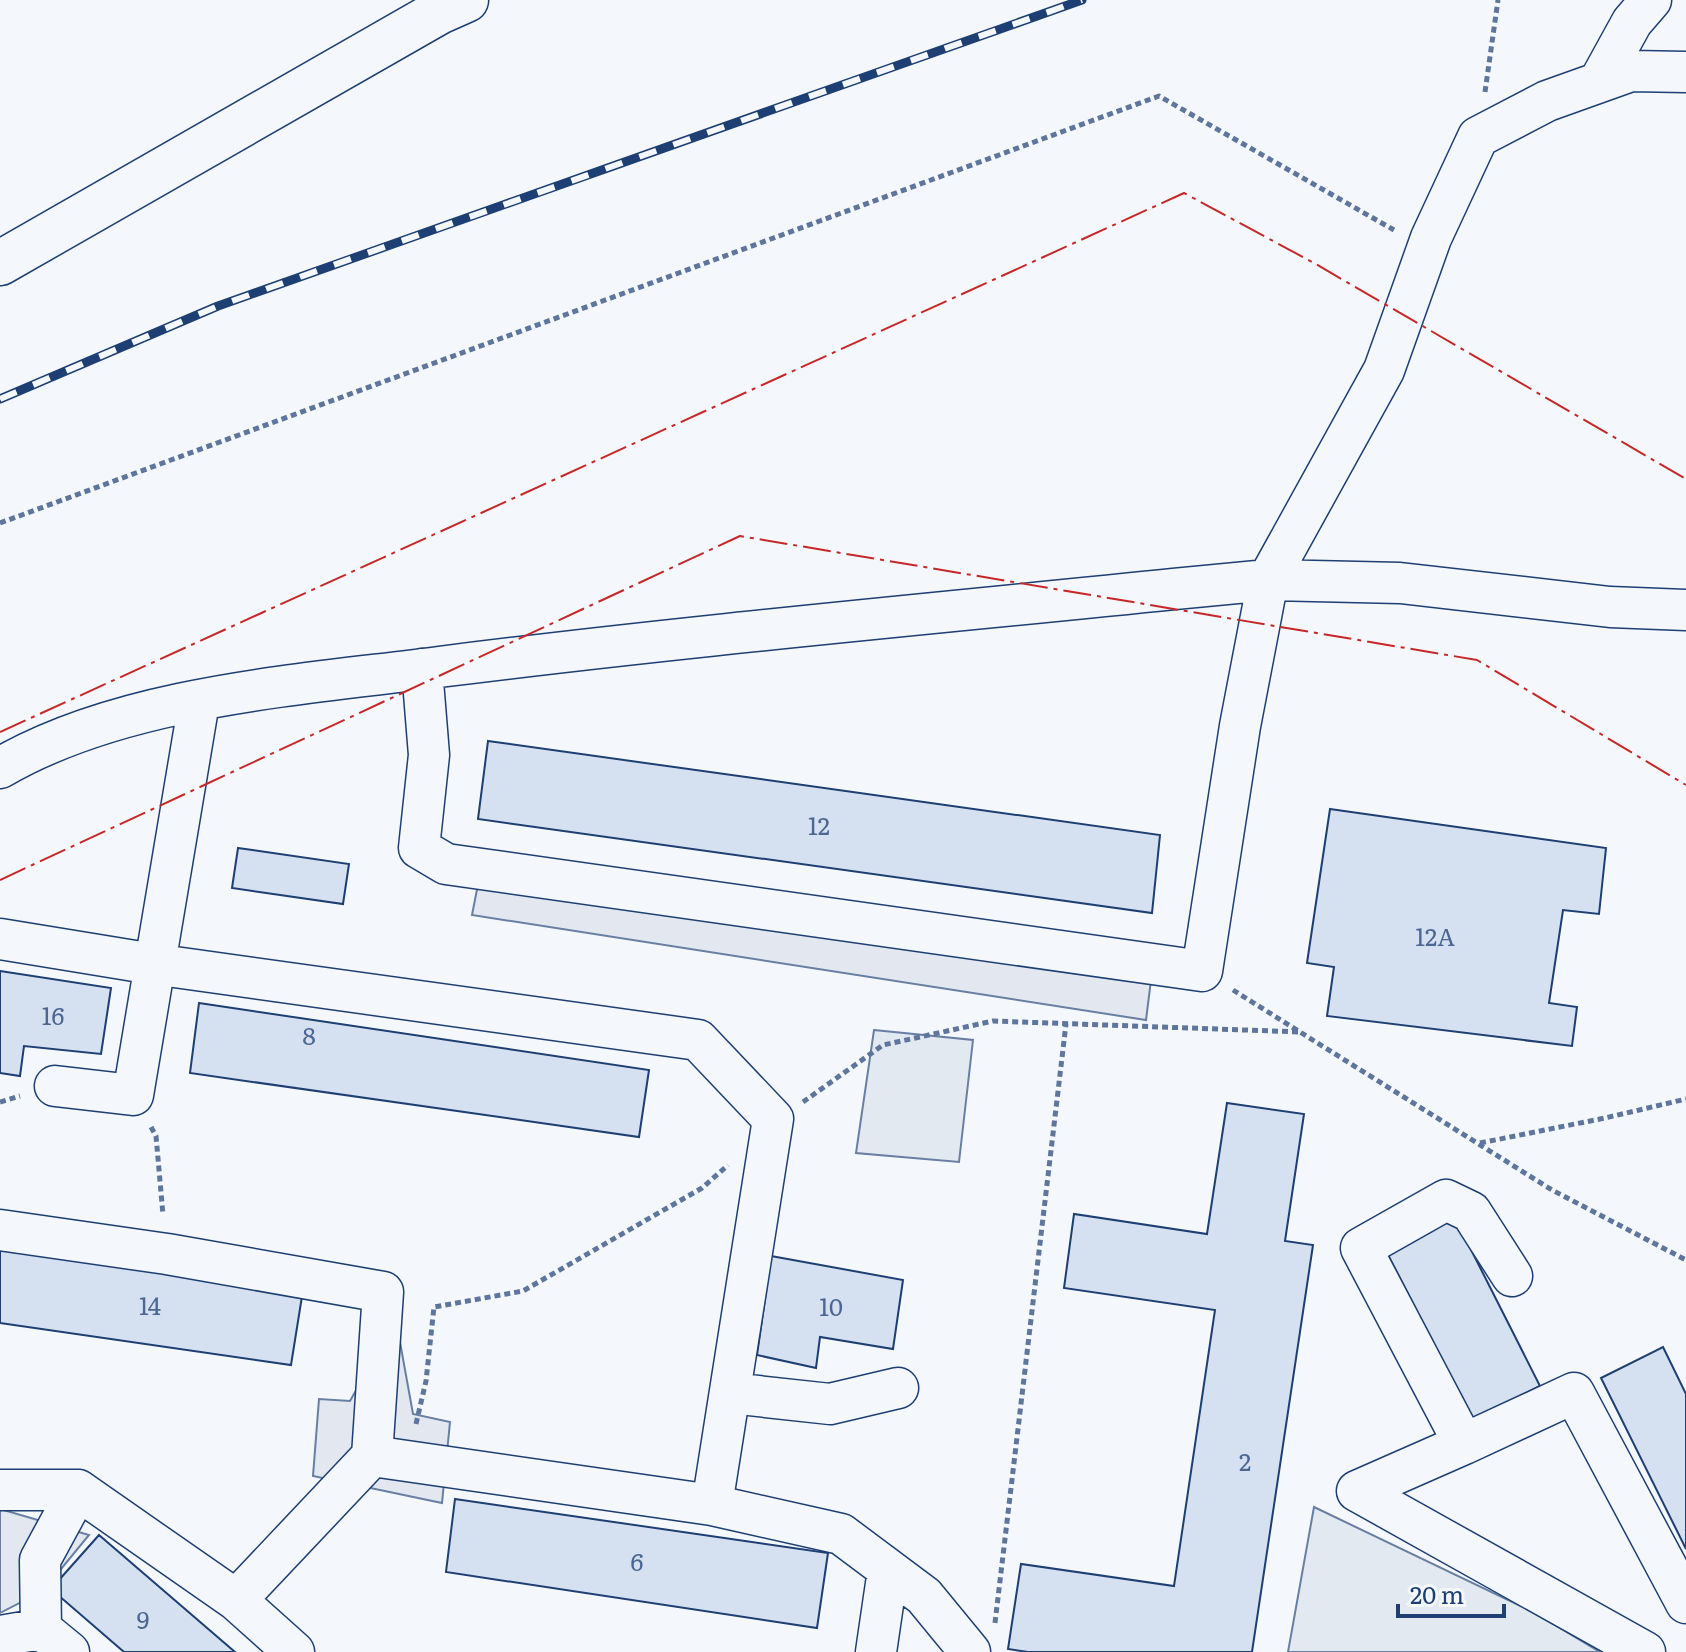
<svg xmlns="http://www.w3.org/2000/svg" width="1686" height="1652" font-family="Literata,serif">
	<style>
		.green { fill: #e3e9f0; stroke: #687fa3; stroke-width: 2 }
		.parking { fill: #e3e8f0; stroke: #687fa3; stroke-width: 2 }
		.building { fill: #d5e0f0; stroke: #1d3f73; stroke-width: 2 }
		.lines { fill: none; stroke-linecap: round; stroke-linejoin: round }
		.minor-casing { stroke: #1d3f73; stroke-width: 43 }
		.major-casing { stroke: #1d3f73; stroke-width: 47 }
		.path { stroke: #5e769c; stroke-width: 5; stroke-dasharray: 6 4; stroke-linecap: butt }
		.minor { stroke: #f4f7fb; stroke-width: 40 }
		.major { stroke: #f4f7fb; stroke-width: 44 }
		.rail-casing { stroke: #1d3f73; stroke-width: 9 }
		.rail { stroke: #f4f7fb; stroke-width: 6; stroke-dasharray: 18; stroke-linecap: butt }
		.power { stroke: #c62828; stroke-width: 2; stroke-dasharray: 28 6 4 6; stroke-linecap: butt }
		.labels { text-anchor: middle; stroke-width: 6; stroke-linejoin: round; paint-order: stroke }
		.number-label { font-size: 24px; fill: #4b6792 }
	</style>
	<rect width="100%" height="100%" fill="#f4f7fb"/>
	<path class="green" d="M874,1030L973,1040L959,1162L856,1153Z
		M1314,1507L1535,1613L1600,1652H1288Z"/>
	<path class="parking" d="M481,869L1153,964L1146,1020L472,915Z
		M396,1320L413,1414L450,1422L442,1503L313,1476L319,1399L350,1401Z
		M0,1509L89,1535L43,1591L0,1613Z"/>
	<path class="building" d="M488,741L1160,835L1152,913L478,819Z
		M1330,809L1606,848L1599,914L1563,910L1549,1003L1577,1007L1572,1046L1327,1016L1334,967L1307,963Z
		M238,848L349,864L343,904L232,888Z
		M0,971L111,988L101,1054L24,1046L20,1076L0,1073Z
		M199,1003L649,1070L639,1137L190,1073Z
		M1227,1103L1304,1114L1285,1241L1313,1245L1252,1652H1028L1008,1649L1021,1564L1174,1586L1215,1310L1064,1288L1074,1214L1207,1234Z
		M1454,1216L1540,1386L1473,1420L1386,1251Z
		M0,1247L303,1290L291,1365L0,1323Z
		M771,1256L903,1280L893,1349L820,1337L816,1368L757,1355Z
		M1663,1347L1686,1394V1549L1601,1378Z
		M455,1499L828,1553L817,1628L446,1572Z
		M99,1535L235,1652H124L51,1589Z"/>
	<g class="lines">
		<defs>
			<path id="minor" d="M1599,82L1632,22L1651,0
				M422,669L429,755L419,848L446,864L1202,971L1240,726L1268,580L1384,370L1431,238L1478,137L1547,101L1631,71L1686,72
				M0,768C123,696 300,685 439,667C684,636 929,614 1174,589L1268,580L1400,583L1610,607L1686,610
				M0,939L153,964L698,1040L773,1119L712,1505L372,1456L236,1600
				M55,1086L133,1095L199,702
				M0,1230L167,1254L383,1292L372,1456
				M1512,1276L1471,1212L1446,1200L1361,1248L1464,1444L1574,1393L1686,1603
				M730,1393L830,1404L898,1388
				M1464,1444L1357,1491L1645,1652
				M0,1490H78L236,1600L294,1652
				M712,1505L841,1534L924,1596L970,1652
				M41,1629L69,1652
				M0,1636L41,1629L40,1560L78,1490
				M876,1652L888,1570"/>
			<path id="major" d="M0,263L439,12L466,0"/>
		</defs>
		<use href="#minor" class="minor-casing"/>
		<use href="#major" class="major-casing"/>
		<path class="path" d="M1485,92L1498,0
			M0,523L1159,96L1394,230
			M1233,990L1552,1190L1686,1260
			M0,1102L20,1096
			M803,1102L883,1045L993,1021L1301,1032
			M151,1127L156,1136L163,1215
			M1480,1143L1605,1118L1686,1099
			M416,1424L426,1381L434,1307L523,1291L702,1188L728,1165
			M995,1623L1066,1024"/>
		<use href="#minor" class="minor"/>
		<use href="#major" class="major"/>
		<defs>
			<path id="rail" d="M0,399L218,306L1082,0"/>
		</defs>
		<use href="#rail" class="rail-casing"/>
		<use href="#rail" class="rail"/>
		<path class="power" d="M0,732L1184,193L1314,263L1686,479
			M0,880L740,536L1477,660L1686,785"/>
	</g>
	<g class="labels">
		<g class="number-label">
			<text x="819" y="835">12</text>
			<text x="1435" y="946">12А</text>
			<text x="53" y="1025">16</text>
			<text x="309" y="1045">8</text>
			<text x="150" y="1315">14</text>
			<text x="831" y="1316">10</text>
			<text x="1245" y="1471">2</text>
			<text x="637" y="1571">6</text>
			<text x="143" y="1629">9</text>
		</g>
	</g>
	<path d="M1398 1604v12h106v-12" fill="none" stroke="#1d3f73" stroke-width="4"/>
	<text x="1410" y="1604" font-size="24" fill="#1d3f73" stroke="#f4f7fb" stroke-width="6" paint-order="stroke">20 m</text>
</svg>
